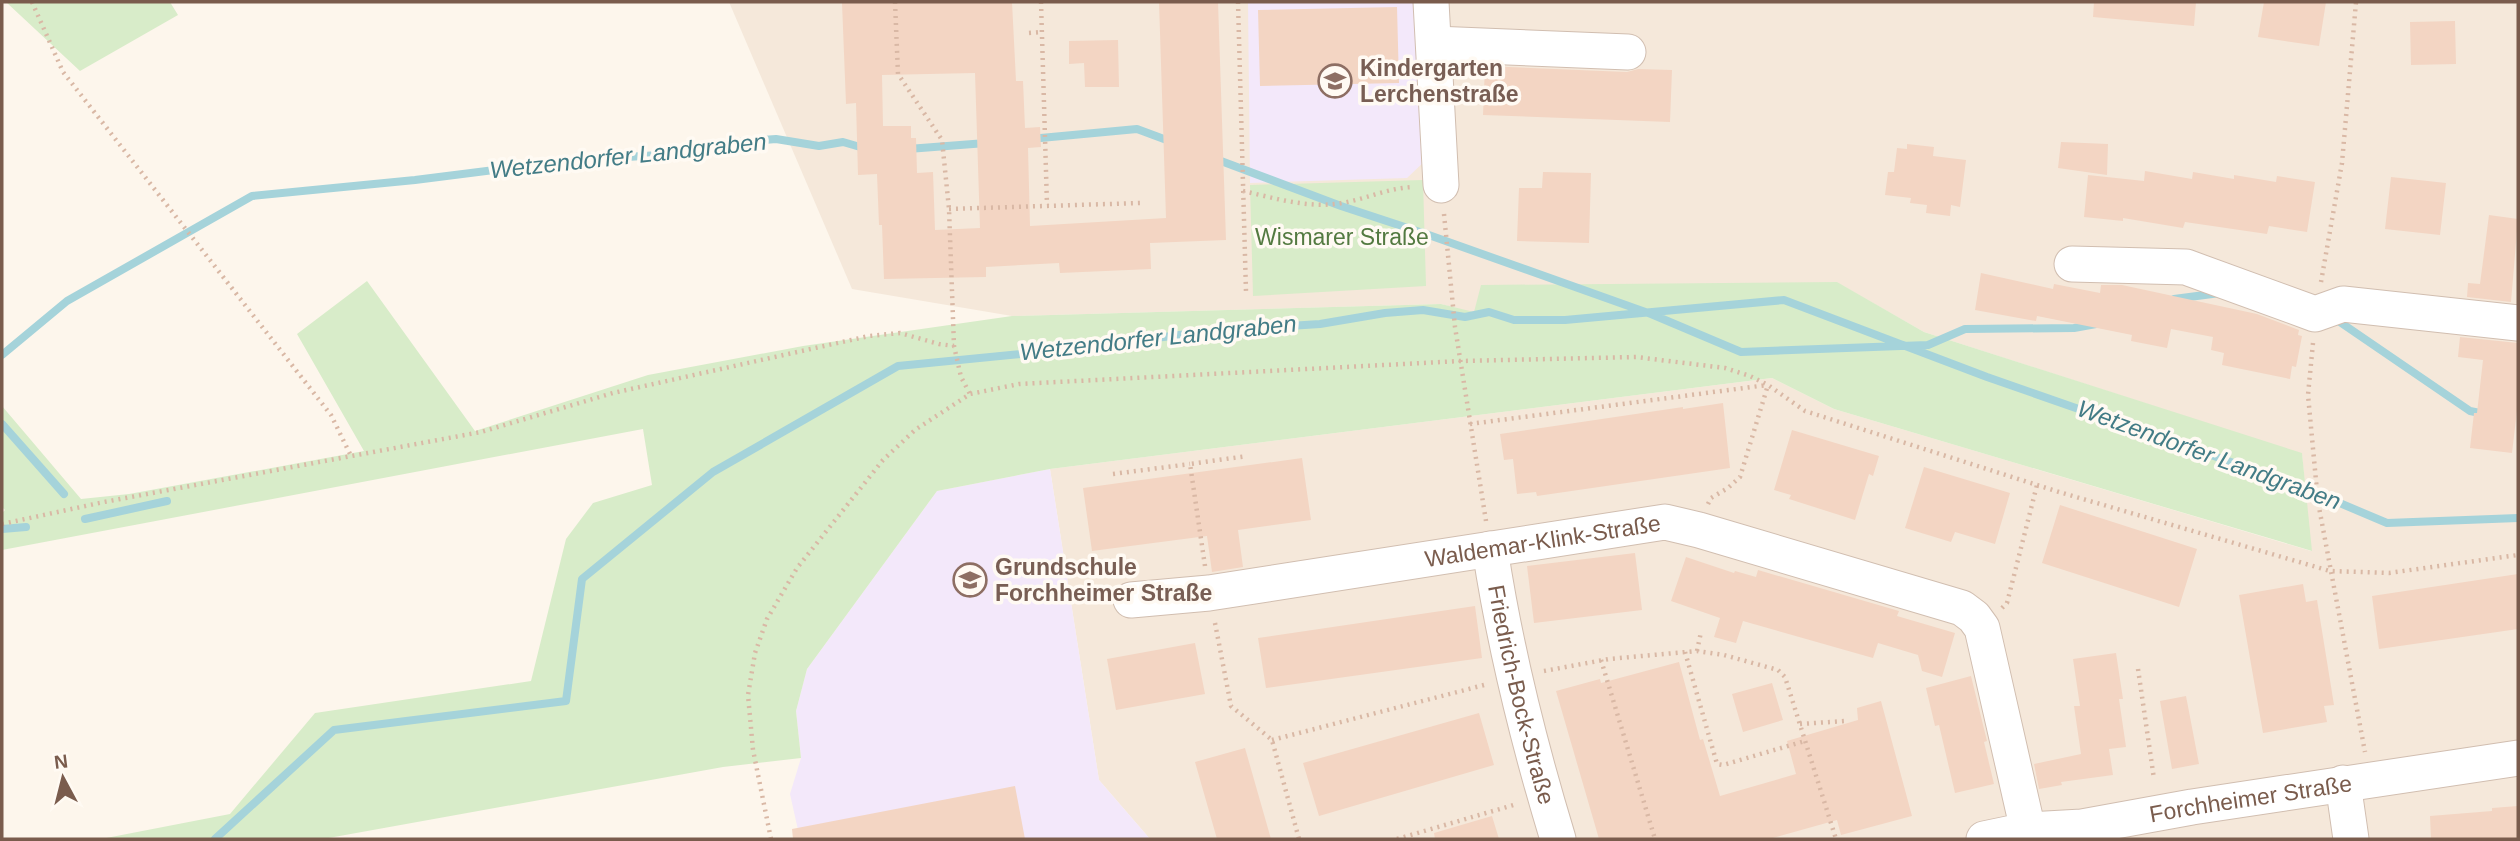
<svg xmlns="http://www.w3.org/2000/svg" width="2520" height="841" font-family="Arial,sans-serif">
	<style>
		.residential { fill: #f5e8da }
		.education { fill: #f3e8fa }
		.green { fill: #d8ecc9 }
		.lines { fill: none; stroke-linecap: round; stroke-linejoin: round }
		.stream { stroke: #a5d3da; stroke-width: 8 }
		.building { fill: #f3d5c3; fill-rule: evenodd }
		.minor-casing { stroke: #d1beb0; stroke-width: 37 }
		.path { stroke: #d9b8a5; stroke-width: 4.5; stroke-dasharray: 2 5; stroke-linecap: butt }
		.minor { stroke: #fff; stroke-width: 35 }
		.labels { text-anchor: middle; stroke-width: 7; stroke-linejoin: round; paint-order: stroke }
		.education-label { font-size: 23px; font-weight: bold; fill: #785e54; stroke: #fffaf3; text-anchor: start }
		.park-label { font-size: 23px; fill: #537a41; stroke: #fffaf3 }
		.street-label { font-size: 23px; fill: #7a5c4d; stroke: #fffaf3 }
		.water-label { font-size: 24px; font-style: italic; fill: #437c86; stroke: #fffaf3 }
	</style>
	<rect width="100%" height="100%" fill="#fdf6ec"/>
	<path class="residential" d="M729,2H2518V839H1150L1099,780L1050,469L1772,378L1834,409L2311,551L2302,454L1924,332L1836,282L1474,313L1441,304L1012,316L852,289Z"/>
	<path class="education" d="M1248,2H1419L1426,160L1407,178L1250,183Z
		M1050,469L1099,780L1150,839H800L790,794L801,758L796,711L807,669L937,491Z"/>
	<path class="green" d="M6,2H170L178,15L80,71Z
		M1423,180L1426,286L1253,296L1250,185Z
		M367,281L475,431L648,375L803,346L1012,316L1441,304L1474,312L1481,285L1837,282L1924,332L2302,453L2312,551L1834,409L1772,378L1050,469L937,491L807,669L796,711L801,758L723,767L323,839H101L230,814L315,713L531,681L566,539L593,503L652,485L643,429L2,550V513L5,510L2,507V406L81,499L129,494L364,451L297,334Z"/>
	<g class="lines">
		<path class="stream" d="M1030,139L1137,129L1172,142
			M908,149L986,143
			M1213,158L1341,206L1426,234L1651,314L1741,352L1928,345L1965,329L2074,328L2096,324
			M2174,299L2220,293
			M2334,318L2470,411L2485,414
			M2,355L67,301L252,196L415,180L565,161L674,154L739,142L776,139L819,146L843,142L867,149
			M2,424L64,494
			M85,519L167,501
			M2,529L26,527
			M215,839L334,730L566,701L582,579L713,472L898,366L1061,350L1211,331L1320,324L1385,313L1423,310L1465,317L1489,312L1514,320H1565L1784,300L1987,377L2297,485L2387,523L2518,518"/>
	</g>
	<path class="building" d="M1012,2L1016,81H1023L1025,128L1040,127L1041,147L1028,148L1030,226L1166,218L1159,2H1218L1226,240L1150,243L1151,269L1060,273L1059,263L986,267V277L884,279L882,225H879L877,174L858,175L856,103L846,104L842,3ZM975,73L980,228L935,230L933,172L917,173L916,138H911V126H883L882,75Z
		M2094,2H2196L2194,26L2093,17Z
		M2264,2H2326L2319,46L2258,37Z
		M1397,7L1399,83L1260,86L1258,10Z
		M2455,21L2456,64L2411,65L2410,22Z
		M1118,40L1119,87H1085L1084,63L1069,64V41Z
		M1485,66L1627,72L1638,69L1672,70L1670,122L1483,115Z
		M2061,142L2108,144L2107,175L2058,168Z
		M1907,144L1934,147L1933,156L1966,160L1960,207L1951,205L1950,216L1926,213L1927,205L1910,203L1911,198L1885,195L1888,172H1894L1897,148L1907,149Z
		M2145,171L2192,179L2193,172L2234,179V175L2276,182L2277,176L2315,182L2307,232L2269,226L2267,234L2185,222L2183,228L2123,218V221L2084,217L2088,175L2144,181Z
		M1543,172L1591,173L1589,243L1517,241L1519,188H1542Z
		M2391,177L2446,183L2440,235L2385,229Z
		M2489,215L2518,219L2511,302L2467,297L2468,283L2480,284Z
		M1981,273L2053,289L2054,284L2100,293L2101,285H2122L2257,314L2299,330L2298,335L2302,336L2296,367L2292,366L2290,379L2222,365L2224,353L2211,350L2213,337L2171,329L2167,348L2131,341L2132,335L2037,316L2036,321L1975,310Z
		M2460,337L2518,343V402L2512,453L2470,448L2474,413H2477L2483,360L2458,357Z
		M1723,403L1730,468L1537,496L1536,492L1517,494L1513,459L1504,460L1500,434L1683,407V409Z
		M1792,430L1879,456L1873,476L1869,474L1855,520L1789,499L1791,495L1774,490Z
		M1302,458L1311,520L1238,530L1243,567L1212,572L1207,536L1092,551L1083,488Z
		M1924,467L2010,493L1995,544L1955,532L1951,542L1905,528Z
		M2060,505L2197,549L2179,607L2042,563Z
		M1635,553L1642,610L1534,623L1527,566Z
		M1686,557L1734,573L1735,571L1756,577L1758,570L1899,611L1897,616L1955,633L1942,677L1922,671L1918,655L1878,643L1873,658L1743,621L1736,643L1714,637L1720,618L1671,601Z
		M2518,574V629L2379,649L2372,596Z
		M2303,584L2306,602L2317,600L2334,705L2324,706L2327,722L2263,733L2239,595Z
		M1475,606L1482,658L1266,688L1258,638Z
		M1195,643L1205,694L1116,710L1107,659Z
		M2116,653L2123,699H2119L2126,747L2109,749L2113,775L2061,782L2062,785L2039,789L2034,764L2081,754L2074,706H2080L2073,659Z
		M1679,662L1700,740L1703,739L1720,796L1796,774L1787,741L1858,720L1857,708L1881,701L1912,816L1841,835L1837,820L1769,839H1599L1556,691L1600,679L1601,683Z
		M1971,676L1987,741L1984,742L1994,784L1955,793L1939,725L1935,726L1926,688Z
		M1772,683L1783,720L1743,732L1732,694Z
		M2186,696L2199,764L2172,769L2160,701Z
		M1479,713L1494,765L1319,816L1303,763Z
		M1245,748L1271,839H1217L1195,762Z
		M1015,786L1025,839H793L792,829Z
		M2518,806V839H2431L2430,816L2492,811V808Z
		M1492,816L1499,839H1435L1434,833Z"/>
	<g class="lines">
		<defs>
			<g id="minor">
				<path d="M1431,2L1441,185"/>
				<path d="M1434,44L1628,52"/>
				<path d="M2072,264L2186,267L2315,314L2343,304L2518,323"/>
				<path id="s1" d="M1490,549C1505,648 1529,744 1558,839"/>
				<path id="s2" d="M1131,600L1209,593L1665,522L1699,530L1962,608L1974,617L1982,628L2030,839"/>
				<path d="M2343,783L2351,839"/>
				<path id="s3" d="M1984,839L2027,830L2082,827L2192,807L2518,758"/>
			</g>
		</defs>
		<use href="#minor" class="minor-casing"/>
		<path class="path" d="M32,2L63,72L331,415L351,456
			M895,2L898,74L942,140L949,209L954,346L961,377L970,394
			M1041,2L1047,205
			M1238,2L1246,292
			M1029,33L1042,32
			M1243,191C1274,198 1310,209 1342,203C1366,199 1388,188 1413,187
			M949,209L1140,203
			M1444,214L1455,327L1486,521
			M2321,282L2342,163L2356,2
			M2313,343L2308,395L2318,502L2365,752
			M1470,424L1767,385
			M1113,474L1190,464
			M1708,504L1711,498L1728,488L1740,477L1768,385
			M2,524L104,502L481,432L613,393L869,336L900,333L939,344L954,346
			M1205,566L1190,464L1247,456
			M2002,608L2007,603L2037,485
			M1215,623L1231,706L1272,740L1299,839
			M1697,651L1701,632
			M1685,652L1717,764L1723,765L1805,741
			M1601,660L1655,839
			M2138,669L2154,779
			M1544,671L1609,659L1697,651L1724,655L1778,670L1785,677L1836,839
			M1800,724L1845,721
			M1272,740L1488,684
			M771,839L753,750L748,695L755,653L767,619L797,568L883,460L915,430L970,394L1019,384L1461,361L1636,357L1725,368L1750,376L1768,385L1805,411L2059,492L2330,571L2389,573L2518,555
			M1397,839L1517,804"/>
		<use href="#minor" class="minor"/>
	</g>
	<defs>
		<symbol id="school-ring" viewBox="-11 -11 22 22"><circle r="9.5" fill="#fffaf3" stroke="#8d6e63" stroke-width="1.5"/><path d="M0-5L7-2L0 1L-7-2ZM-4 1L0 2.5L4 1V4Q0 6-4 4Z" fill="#8d6e63"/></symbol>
	</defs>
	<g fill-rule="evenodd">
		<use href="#school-ring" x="1316" y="62" width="38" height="38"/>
		<use href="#school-ring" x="951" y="561" width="38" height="38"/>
	</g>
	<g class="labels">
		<g class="education-label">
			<text x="1360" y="76">Kindergarten<tspan x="1360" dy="26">Lerchenstraße</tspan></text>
			<text x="995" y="575">Grundschule<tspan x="995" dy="26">Forchheimer Straße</tspan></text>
		</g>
		<g class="park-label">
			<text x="1342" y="245">Wismarer Straße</text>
		</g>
		<g class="street-label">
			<text dy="8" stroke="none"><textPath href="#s2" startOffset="416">Waldemar-Klink-Straße</textPath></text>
			<text dy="8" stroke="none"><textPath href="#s1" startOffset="149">Friedrich-Bock-Straße</textPath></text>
			<text dy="8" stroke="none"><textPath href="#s3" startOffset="270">Forchheimer Straße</textPath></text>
		</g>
		<g class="water-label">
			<text transform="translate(628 156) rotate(-6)" y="8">Wetzendorfer Landgraben</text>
			<text transform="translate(1158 338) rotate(-6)" y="8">Wetzendorfer Landgraben</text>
			<text transform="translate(2209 455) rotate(20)" y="8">Wetzendorfer Landgraben</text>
		</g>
	</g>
	<rect width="2520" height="841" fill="none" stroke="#7a5c4d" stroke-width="7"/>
	<g transform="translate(63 778) rotate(353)" stroke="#fffaf3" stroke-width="5" paint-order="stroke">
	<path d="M0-5L12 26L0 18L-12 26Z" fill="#7a5c4d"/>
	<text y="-10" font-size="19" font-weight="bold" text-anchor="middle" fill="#7a5c4d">N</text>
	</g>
</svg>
